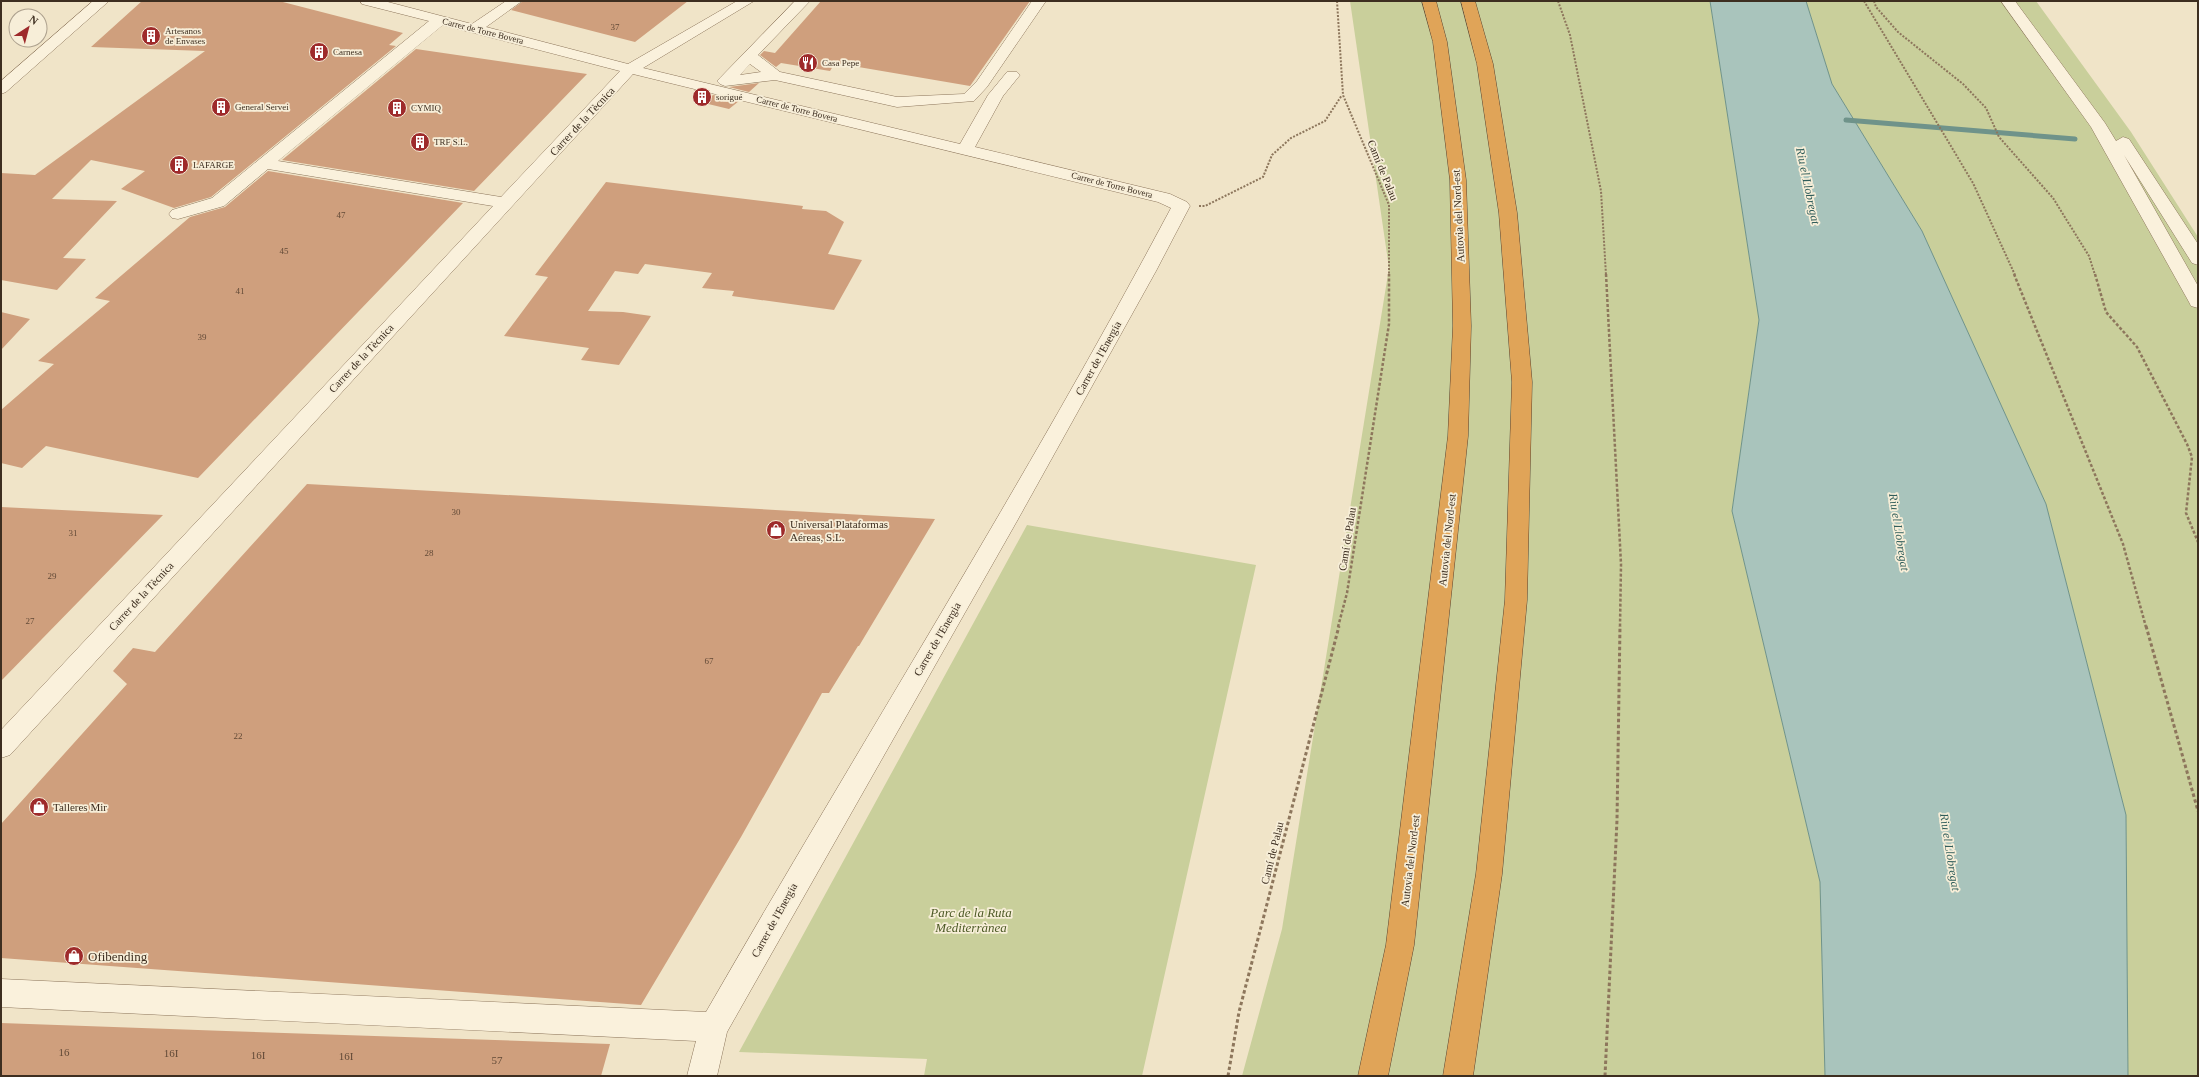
<svg xmlns="http://www.w3.org/2000/svg" width="2199" height="1077" font-family="Georgia,serif">
	<style>
		.green { fill: #c9cf9b }
		.water { fill: #a9c4bc; stroke: #6f938a }
		.lines { fill: none; stroke-linecap: round; stroke-linejoin: round }
		.stream { stroke: #6f938a; stroke-width: 5 }
		.building { fill: #cf9f7d }
		.minor-casing { stroke: #8d765c; stroke-width: 1 }
		.highway-casing { stroke: #5b4430; stroke-width: 1 }
		.path-far2 { stroke: #8d765c; stroke-width: 2; stroke-dasharray: 2 1.5; stroke-linecap: butt }
		.path-far1 { stroke: #8d765c; stroke-width: 2.5; stroke-dasharray: 3 2; stroke-linecap: butt }
		.path { stroke: #8d765c; stroke-width: 3; stroke-dasharray: 3.5 2.5; stroke-linecap: butt }
		.minor { fill: #faf1dc; fill-rule: evenodd }
		.highway { fill: #e0a458; fill-rule: evenodd }
		.labels { text-anchor: middle; stroke-width: 3.5; stroke-linejoin: round; paint-order: stroke }
		.number-label { font-size: 9px; fill: #624a37 }
		.far-poi-label { font-size: 9px; fill: #3d2e20; stroke: #f7eed8; text-anchor: start }
		.far-street-label { font-size: 9px; fill: #3d2e20; stroke: #f7eed8 }
		.street-label { font-size: 11px; fill: #3d2e20; stroke: #f7eed8 }
		.poi-label { font-size: 11px; fill: #3d2e20; stroke: #f7eed8; text-anchor: start }
		.near-number-label { font-size: 11px; fill: #624a37 }
		.water-label { font-size: 12px; font-style: italic; fill: #2f5d5a; stroke: #f7eed8 }
		.near-park-label { font-size: 13px; font-style: italic; fill: #4d5a26; stroke: #f7eed8 }
		.near-poi-label { font-size: 13px; fill: #3d2e20; stroke: #f7eed8; text-anchor: start }
	</style>
	<rect width="100%" height="100%" fill="#f0e4c8"/>
	<path class="green" d="M1350,1H1710L1759,320L1732,511L1820,882L1825,1076H1242L1282,929L1389,268Z
		M1806,1H2036L2131,132L2198,237V1076H2128L2126,815L2046,504L1922,231L1832,84Z
		M1027,525L1256,565L1142,1076H924L927,1059L739,1052Z"/>
	<path class="water" d="M1710,1H1806L1832,84L1922,231L2046,504L2126,815L2128,1076H1825L1820,882L1732,511L1759,320Z"/>
	<g class="lines">
		<path class="stream" d="M1846,120L2075,139"/>
	</g>
	<path class="building" d="M142,1H279L403,33L389,45L396,46L211,197L174,208L121,189L145,171L91,160L52,199L117,201L63,258L86,259L57,290L1,280V173L35,175L205,51L91,47Z
		M523,1H688L635,42L511,10Z
		M821,1H1030L970,86L835,63L830,71L781,63L776,67L760,55L764,51L775,53Z
		M416,49L587,74L474,191L282,160Z
		M759,83L749,92L729,87Z
		M713,95L739,101L729,109L704,103Z
		M268,171L463,203L198,478L46,446L22,468L1,463V410L54,364L38,361L110,301L95,298L190,217L225,207Z
		M606,182L803,206L802,209L826,211L844,222L828,254L862,260L834,310L732,296L734,291L702,288L712,273L645,264L638,274L615,271L588,311L623,312L651,316L619,365L581,360L589,348L504,336L548,277L535,275Z
		M1,312L30,319L1,350Z
		M307,484L635,502L935,519L859,646H858L829,693H822L741,837L641,1005L1,958V824L127,684L113,671L133,648L155,652Z
		M1,507L163,515L1,681Z
		M1,1023L226,1031L610,1044L601,1076H1Z"/>
	<g class="lines">
		<defs>
			<path id="minor" d="M93,1H109L6,92L1,94V81Z
				M360,1H384L472,24L506,1H522L486,27L628,64L737,1H754L643,68L960,144L988,95L1007,72H1017L1020,75L1003,96L975,147L1170,194L1187,202L1190,206L1156,271L1017,521L727,1032L717,1076H687L696,1041L1,1007V979L706,1012C860,744 1026,481 1171,208L1158,202L633,74L10,755L1,758V730L493,206L268,169L224,206L178,219L172,218L169,214L172,210L212,198L429,21L362,4ZM443,25L620,71L501,197L278,161Z
				M795,1H810L758,55L780,72L897,97L964,94L977,81L1032,1H1046L987,87L974,101L897,107L775,80L725,86L720,84L717,81L720,78ZM750,64L761,72L740,75Z
				M2001,1H2015L2105,123L2116,141L2123,137L2129,139L2198,244V265L2192,263L2124,155L2198,286V308L2191,306L2189,302L2091,127Z"/>
			<path id="highway" d="M1422,1H1436L1447,42L1466,180L1471,326L1468,436L1414,945L1388,1076H1358L1386,945L1448,436L1453,326L1450,180L1433,42Z
				M1461,1H1475L1493,64L1517,213L1532,382L1527,600L1502,874L1473,1076H1443L1476,874L1505,600L1512,382L1499,213L1477,64Z"/>
		</defs>
		<use href="#minor" class="minor-casing"/>
		<use href="#highway" class="highway-casing"/>
		<path class="path-far2" d="M1337,1L1343,95L1389,205V275
			M1558,1L1570,35L1601,191L1606,275
			M1864,1L1973,183L2015,275
			M1874,1L1876,7L1898,32L1963,84L1986,108L1999,137L2053,198L2089,256L2095,275
			M1199,206H1205L1263,177L1272,155L1291,138L1325,121L1342,95"/>
		<path class="path-far1" d="M1606,274L1621,564L1620,627
			M2014,274L2123,544L2146,627
			M2095,274L2106,312L2137,347L2187,444L2192,457L2186,513L2198,542
			M1338,627L1347,593L1389,324V274"/>
		<path class="path" d="M2146,626L2198,811
			M1228,1076L1239,1012L1339,626
			M1605,1076L1617,820L1620,626"/>
		<use href="#minor" class="minor"/>
		<use href="#highway" class="highway"/>
	</g>
	<defs>
		<symbol id="building-disc" viewBox="-11 -11 22 22"><circle r="9.5" fill="#9e2a2b" stroke="#f7eed8"/><path d="M-4-6H4V6H1V3H-1V6H-4ZM-2.5-4.3h1.7v1.8h-1.7ZM.8-4.3h1.7v1.8H.8ZM-2.5-1h1.7V.8h-1.7ZM.8-1h1.7V.8H.8Z" fill="#fff"/></symbol>
		<symbol id="restaurant-disc" viewBox="-11 -11 22 22"><circle r="9.5" fill="#9e2a2b" stroke="#f7eed8"/><path d="M-5-6h1v4h1v-4h1v4h1v-4h1v5L-1.5 .5V6h-2V.5L-5-1ZM5-6V6H3V1.5H1.5Q1.5-4 5-6Z" fill="#fff"/></symbol>
		<symbol id="shop-disc" viewBox="-11 -11 22 22"><circle r="9.5" fill="#9e2a2b" stroke="#f7eed8"/><path d="M-5-2.5h2.3a2.7 3.5 0 0 1 5.4 0H5L5.5 6h-11ZM-1.5-2.5h3a1.5 2.3 0 0 0-3 0Z" fill="#fff"/></symbol>
	</defs>
	<g fill-rule="evenodd">
		<use href="#building-disc" x="140" y="25" width="22" height="22"/>
		<use href="#building-disc" x="308" y="41" width="22" height="22"/>
		<use href="#restaurant-disc" x="797" y="52" width="22" height="22"/>
		<use href="#building-disc" x="691" y="86" width="22" height="22"/>
		<use href="#building-disc" x="210" y="96" width="22" height="22"/>
		<use href="#building-disc" x="386" y="97" width="22" height="22"/>
		<use href="#building-disc" x="409" y="131" width="22" height="22"/>
		<use href="#building-disc" x="168" y="154" width="22" height="22"/>
		<use href="#shop-disc" x="765" y="519" width="22" height="22"/>
		<use href="#shop-disc" x="28" y="796" width="22" height="22"/>
		<use href="#shop-disc" x="63" y="945" width="22" height="22"/>
	</g>
	<g class="labels">
		<g class="number-label">
			<text x="615" y="30">37</text>
			<text x="341" y="218">47</text>
			<text x="284" y="254">45</text>
			<text x="240" y="294">41</text>
			<text x="202" y="340">39</text>
			<text x="456" y="515">30</text>
			<text x="73" y="536">31</text>
			<text x="429" y="556">28</text>
			<text x="52" y="579">29</text>
			<text x="30" y="624">27</text>
			<text x="709" y="664">67</text>
			<text x="238" y="739">22</text>
		</g>
		<g class="far-poi-label">
			<text x="165" y="34">Artesanos<tspan x="165" dy="10">de Envases</tspan></text>
			<text x="333" y="55">Carnesa</text>
			<text x="822" y="66">Casa Pepe</text>
			<text x="716" y="100">sorigué</text>
			<text x="235" y="110">General Servei</text>
			<text x="411" y="111">CYMIQ</text>
			<text x="434" y="145">TRF S.L.</text>
			<text x="193" y="168">LAFARGE</text>
		</g>
		<g class="far-street-label">
			<text transform="translate(483 31) rotate(14)" y="3">Carrer de Torre Bovera</text>
			<text transform="translate(797 109) rotate(14)" y="3">Carrer de Torre Bovera</text>
			<text transform="translate(1112 185) rotate(14)" y="3">Carrer de Torre Bovera</text>
		</g>
		<g class="street-label">
			<text transform="translate(582 121) rotate(-47)" y="4">Carrer de la Tècnica</text>
			<text transform="translate(1383 170) rotate(68)" y="4">Camí de Palau</text>
			<text transform="translate(1458 216) rotate(-93)" y="4">Autovia del Nord-est</text>
			<text transform="translate(361 358) rotate(-47)" y="4">Carrer de la Tècnica</text>
			<text transform="translate(1098 358) rotate(-61)" y="4">Carrer de l'Energia</text>
			<text transform="translate(1347 539) rotate(-81)" y="4">Camí de Palau</text>
			<text transform="translate(1447 540) rotate(-84)" y="4">Autovia del Nord-est</text>
			<text transform="translate(141 596) rotate(-47)" y="4">Carrer de la Tècnica</text>
			<text transform="translate(937 639) rotate(-60)" y="4">Carrer de l'Energia</text>
			<text transform="translate(1272 853) rotate(-76)" y="4">Camí de Palau</text>
			<text transform="translate(1410 861) rotate(-83)" y="4">Autovia del Nord-est</text>
			<text transform="translate(774 920) rotate(-61)" y="4">Carrer de l'Energia</text>
		</g>
		<g class="poi-label">
			<text x="790" y="528">Universal Plataformas<tspan x="790" dy="13">Aéreas, S.L.</tspan></text>
			<text x="53" y="811">Talleres Mir</text>
		</g>
		<g class="near-number-label">
			<text x="64" y="1056">16</text>
			<text x="171" y="1057">16I</text>
			<text x="258" y="1059">16I</text>
			<text x="346" y="1060">16I</text>
			<text x="497" y="1064">57</text>
		</g>
		<g class="water-label">
			<text transform="translate(1808 186) rotate(78)" y="4">Riu el Llobregat</text>
			<text transform="translate(1899 532) rotate(81)" y="4">Riu el Llobregat</text>
			<text transform="translate(1950 852) rotate(81)" y="4">Riu el Llobregat</text>
		</g>
		<g class="near-park-label">
			<text x="971" y="917">Parc de la Ruta<tspan x="971" dy="15">Mediterrànea</tspan></text>
		</g>
		<g class="near-poi-label">
			<text x="88" y="961">Ofibending</text>
		</g>
	</g>
	<rect width="2199" height="1077" fill="none" stroke="#3d2e20" stroke-width="4"/>
	<g transform="translate(28 28) rotate(36)"><circle r="19" fill="#f7eed8" stroke="#ada18e"/>
	<path d="M0-3L7 15L0 10L-7 15Z" fill="#9e2a2b"/>
	<text y="-6" font-size="11" font-weight="bold" text-anchor="middle" fill="#3d2e20">N</text>
	</g>
</svg>
